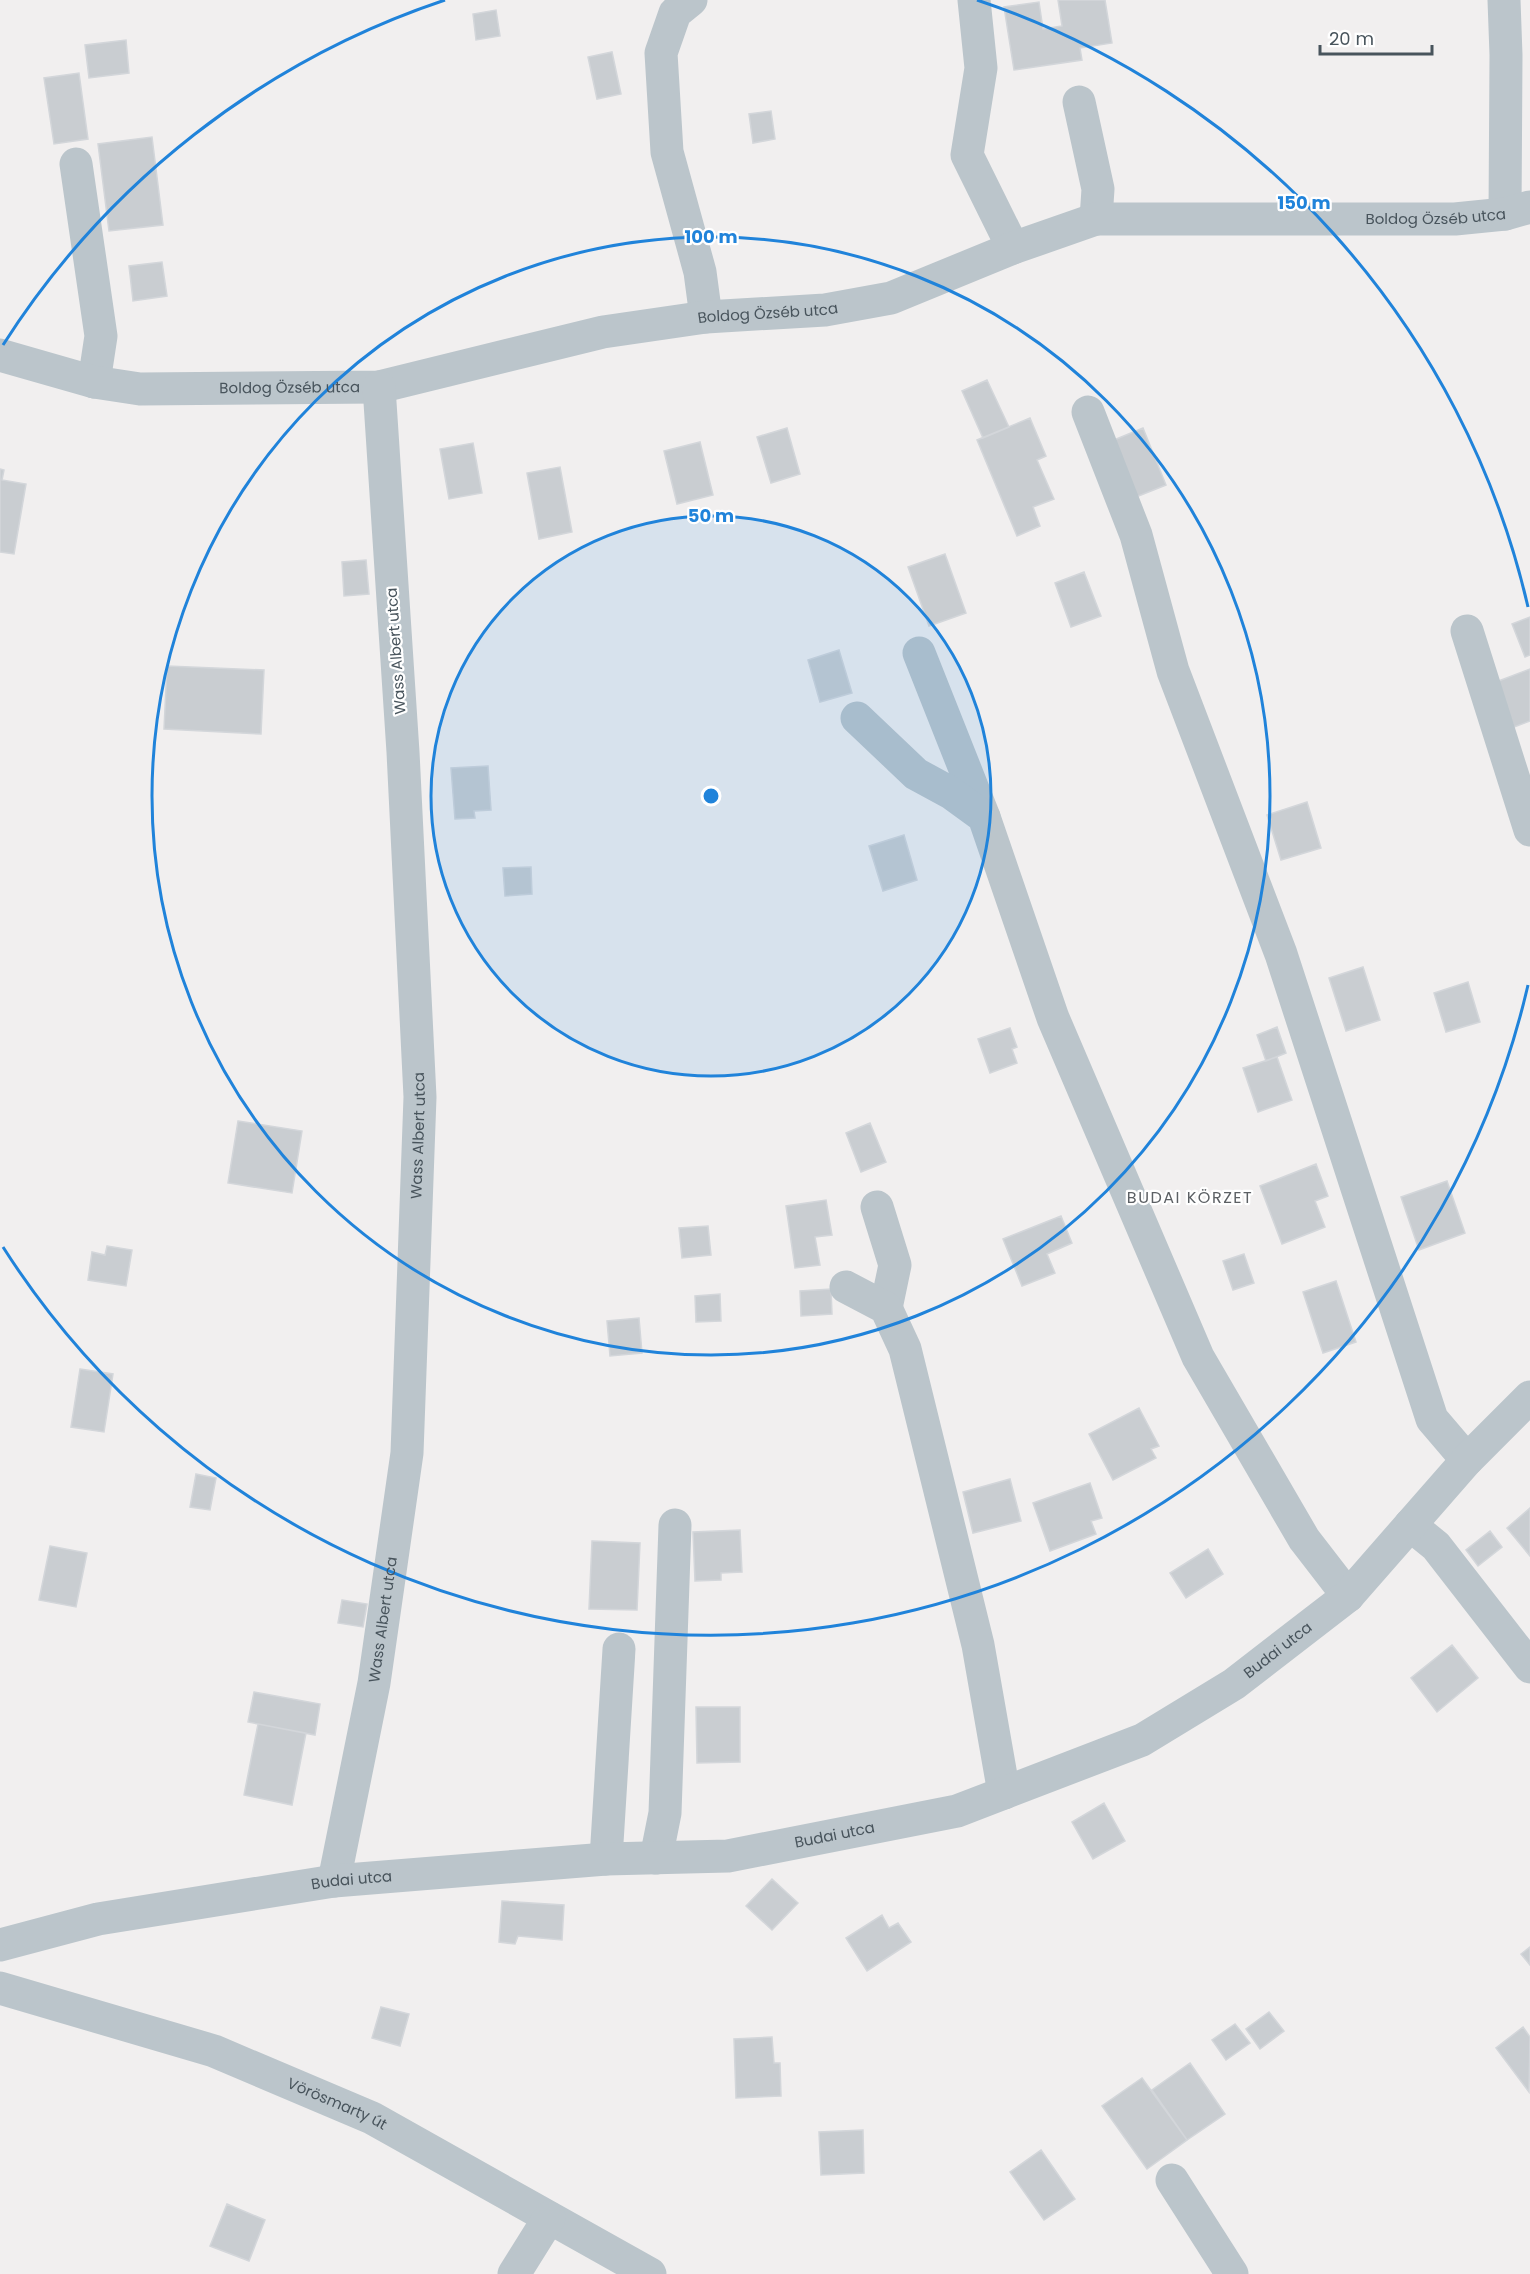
<svg xmlns="http://www.w3.org/2000/svg" width="1530" height="2274" font-family="Poppins,sans-serif">
	<style>
		.building { fill: #c9cdd1; stroke: #d3d6da; stroke-width: 1.5 }
		.lines { fill: none; stroke-linecap: round; stroke-linejoin: round }
		.minor { stroke: #bbc5cb; stroke-width: 33 }
		.ring { fill: none; stroke: #2083da; stroke-width: 3 }
		.labels { text-anchor: middle; stroke-width: 4.5; stroke-linejoin: round; paint-order: stroke }
		.street-label { font-size: 15px; fill: #48545c; stroke: #fff }
		.neighbourhood-label { font-size: 16px; letter-spacing: 1.5px; fill: #5c6064; stroke: #fff }
		.centre { fill: #2083da; stroke: #fff; stroke-width: 3 }
		.ring-label { font-size: 18px; text-anchor: middle; font-weight: bold; fill: #2083da; stroke: #fff; stroke-width: 4.5; stroke-linejoin: round; paint-order: stroke }
	</style>
	<rect width="100%" height="100%" fill="#f1efef"/>
	<path class="building" d="M1058,0H1105L1112,43L1080,48L1082,60L1014,70L1004,7L1039,2L1043,29L1062,26Z
		M496,10L500,36L476,40L473,14Z
		M126,40L129,73L89,78L85,45Z
		M612,52L621,94L597,99L588,57Z
		M79,73L88,139L54,144L44,78Z
		M771,111L775,139L753,143L749,114Z
		M152,137L163,225L109,231L98,144Z
		M162,262L167,296L133,301L129,266Z
		M987,380L1009,427L983,438L962,391Z
		M1030,418L1046,456L1037,460L1054,499L1033,507L1040,526L1017,536L977,440Z
		M787,428L800,474L771,483L757,437Z
		M1143,428L1166,485L1136,497L1114,440Z
		M700,442L713,495L677,504L664,451Z
		M473,443L482,493L449,499L440,449Z
		M560,467L572,532L539,539L527,473Z
		M0,469L4,470L2,480L26,484L14,554L0,552Z
		M945,554L966,613L929,626L908,567Z
		M366,560L369,594L344,596L342,562Z
		M1084,572L1101,616L1071,627L1055,583Z
		M1530,617V655L1525,657L1512,624Z
		M839,650L852,693L820,702L808,660Z
		M167,666L264,670L261,734L164,729Z
		M1530,669V721L1514,727L1496,682Z
		M488,766L491,810L474,811L475,818L455,819L451,768Z
		M1307,802L1321,848L1281,860L1267,815Z
		M904,835L917,880L883,891L869,846Z
		M531,867L532,894L505,896L503,868Z
		M1363,967L1380,1020L1346,1031L1329,978Z
		M1468,982L1480,1022L1446,1032L1434,993Z
		M1277,1027L1286,1053L1266,1061L1257,1035Z
		M1010,1028L1017,1047L1012,1049L1017,1063L990,1073L978,1039Z
		M1277,1057L1292,1100L1258,1112L1243,1068Z
		M238,1121L302,1131L292,1193L228,1183Z
		M870,1123L886,1162L861,1172L846,1133Z
		M1316,1164L1328,1196L1315,1201L1325,1227L1282,1244L1260,1186Z
		M1447,1181L1465,1233L1419,1250L1401,1197Z
		M826,1200L832,1235L815,1237L820,1265L795,1268L786,1206Z
		M1061,1216L1072,1243L1047,1254L1055,1273L1022,1286L1003,1239Z
		M708,1226L711,1255L682,1258L679,1228Z
		M107,1246L132,1250L126,1286L88,1280L92,1252L105,1255Z
		M1244,1254L1254,1283L1233,1290L1223,1261Z
		M1336,1281L1356,1342L1323,1353L1303,1292Z
		M831,1289L832,1314L801,1316L800,1291Z
		M720,1294L721,1321L696,1322L695,1296Z
		M639,1318L642,1353L610,1356L607,1321Z
		M80,1369L113,1374L104,1432L71,1427Z
		M1139,1408L1159,1446L1151,1449L1156,1458L1113,1480L1089,1434Z
		M196,1474L216,1478L210,1510L190,1507Z
		M1010,1479L1021,1521L973,1533L963,1492Z
		M1090,1483L1102,1518L1091,1521L1096,1534L1050,1551L1033,1503Z
		M1530,1508V1556L1507,1528Z
		M740,1530L742,1572L721,1573V1580L695,1581L693,1532Z
		M1490,1531L1502,1547L1478,1566L1466,1550Z
		M592,1541L640,1543L637,1610L589,1609Z
		M50,1546L87,1553L76,1607L39,1600Z
		M1208,1549L1223,1574L1186,1598L1170,1573Z
		M342,1600L367,1604L363,1627L338,1623Z
		M1452,1645L1478,1678L1437,1712L1411,1678Z
		M254,1692L320,1704L315,1735L248,1722Z
		M696,1707H740V1762L697,1763Z
		M258,1724L306,1733L292,1805L244,1795Z
		M1104,1803L1125,1841L1093,1859L1072,1822Z
		M772,1879L798,1903L772,1930L746,1906Z
		M502,1901L564,1905L562,1940L518,1936L515,1944L499,1942Z
		M882,1915L889,1928L898,1923L911,1942L867,1971L846,1938Z
		M1530,1947V1965L1521,1954Z
		M381,2007L409,2014L400,2046L372,2038Z
		M1269,2012L1284,2031L1260,2049L1246,2029Z
		M1235,2024L1250,2043L1226,2060L1212,2040Z
		M1523,2027L1530,2037L1529,2092L1496,2048Z
		M772,2037L774,2063H780L781,2096L736,2098L734,2039Z
		M1190,2063L1225,2114L1187,2140L1152,2090Z
		M1142,2078L1187,2140L1147,2169L1102,2106Z
		M863,2130L864,2173L821,2175L819,2132Z
		M1041,2150L1075,2199L1044,2220L1010,2172Z
		M227,2204L265,2220L249,2261L210,2246Z"/>
	<g class="lines">
		<g class="minor">
			<path d="M691,0L675,13L661,53L667,152L700,272L706,317"/>
			<path d="M974,0L981,68L967,155L1013,248"/>
			<path d="M1504,0L1506,55L1505,214"/>
			<path d="M1079,102L1098,189L1096,219"/>
			<path d="M76,164L101,336L94,382"/>
			<path id="s1" d="M0,355L94,382L140,389L379,387L603,332L706,317L825,310L891,298L1013,248L1096,219H1455L1505,214L1530,207"/>
			<path d="M1088,412L1136,535L1173,671L1281,954L1432,1419L1467,1460"/>
			<path d="M1467,631L1530,830"/>
			<path d="M919,653L984,817"/>
			<path d="M857,718L916,774L951,793L984,817L1053,1018L1198,1357L1304,1539L1348,1596"/>
			<path d="M877,1207L895,1265L886,1308"/>
			<path d="M846,1287L886,1308L905,1349L978,1645L1004,1793"/>
			<path d="M1410,1525L1436,1546L1530,1667"/>
			<path d="M656,1858L665,1813L675,1525"/>
			<path d="M606,1859L619,1649"/>
			<path id="s2" d="M334,1881L374,1683L407,1453L420,1097L403,752L379,387"/>
			<path id="s3" d="M0,1945L98,1919L334,1881L606,1859L728,1856L957,1811L1142,1740L1234,1684L1348,1596L1467,1460L1530,1397"/>
			<path id="s4" d="M0,1988L214,2051L372,2118L650,2274"/>
			<path d="M1172,2180L1232,2274"/>
			<path d="M514,2274L549,2218"/>
		</g>
	</g>
	<circle cx="711" cy="796" r="280" fill="#2083da" fill-opacity=".12"/>
	<g class="ring">
		<circle cx="711" cy="796" r="280"/>
		<circle cx="711" cy="796" r="559"/>
		<path d="M1528 985A839 839 0 0 1 3 1247M3 345A839 839 0 0 1 445 0M977 0A839 839 0 0 1 1528 607"/>
	</g>
	<g class="labels">
		<g class="street-label">
			<text dy="5" stroke="none"><textPath href="#s1" startOffset="1464">Boldog Özséb utca</textPath></text>
			<text dy="5" stroke="none"><textPath href="#s1" startOffset="780">Boldog Özséb utca</textPath></text>
			<text dy="5" stroke="none"><textPath href="#s1" startOffset="294">Boldog Özséb utca</textPath></text>
			<text transform="translate(396 651) rotate(-94)" y="5">Wass Albert utca</text>
			<text dy="5" stroke="none"><textPath href="#s2" startOffset="752">Wass Albert utca</textPath></text>
			<text dy="5" stroke="none"><textPath href="#s2" startOffset="266">Wass Albert utca</textPath></text>
			<text dy="5" stroke="none"><textPath href="#s3" startOffset="1330">Budai utca</textPath></text>
			<text dy="5" stroke="none"><textPath href="#s3" startOffset="844">Budai utca</textPath></text>
			<text dy="5" stroke="none"><textPath href="#s3" startOffset="358">Budai utca</textPath></text>
			<text dy="5" stroke="none"><textPath href="#s4" startOffset="357">Vörösmarty út</textPath></text>
		</g>
		<g class="neighbourhood-label">
			<text x="1190" y="1203">BUDAI KÖRZET</text>
		</g>
	</g>
	<circle cx="711" cy="796" r="9" class="centre"/>
	<g class="ring-label">
		<text x="1304" y="209">150 m</text>
		<text x="711" y="243">100 m</text>
		<text x="711" y="522">50 m</text>
	</g>
	<path d="M1320 45v9h112v-9" fill="none" stroke="#48545c" stroke-width="3"/>
	<text x="1329" y="45" font-size="18" fill="#48545c" stroke="#ffffff" stroke-width="4.5" paint-order="stroke">20 m</text>
</svg>
